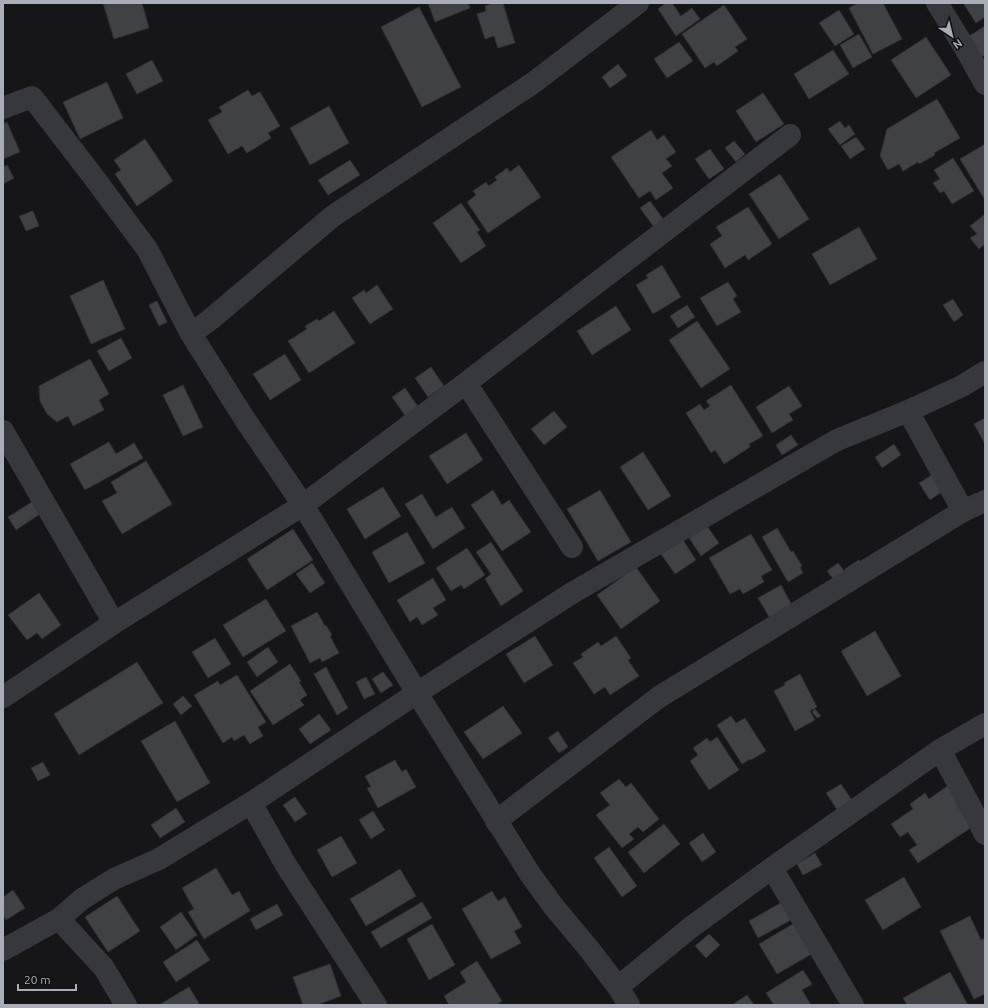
<svg xmlns="http://www.w3.org/2000/svg" width="988" height="1008" font-family="Ubuntu,sans-serif">
	<style>
		.building { fill: #404145; stroke: #303034 }
		.lines { fill: none; stroke-linecap: round; stroke-linejoin: round }
		.minor { stroke: #37383d; stroke-width: 22 }
	</style>
	<rect width="100%" height="100%" fill="#161618"/>
	<path class="building" d="M103,3H142L149,28L114,39Z
		M428,3H468L470,8L435,22Z
		M494,3H503L515,43L498,48L494,36L485,39L477,14L486,11L485,6Z
		M666,3H672L681,16L692,8L700,19L676,36L658,9Z
		M858,3H883L902,39L873,54L849,8Z
		M963,3H985V17L976,23Z
		M724,5L747,39L735,47L738,51L717,66L714,62L705,68L682,34Z
		M419,7L461,87L422,107L381,27Z
		M839,10L854,34L835,46L819,23Z
		M985,26V55L981,57L968,37Z
		M859,34L872,57L853,68L840,45Z
		M926,37L951,75L916,98L891,60Z
		M679,42L693,61L667,78L654,59Z
		M833,50L849,74L809,99L794,74Z
		M152,60L163,81L137,94L126,74Z
		M618,64L627,76L610,88L602,77Z
		M107,82L123,118L80,139L63,102Z
		M248,90L252,96L260,92L280,126L268,133L271,138L247,153L242,146L228,154L208,120L222,112L219,107Z
		M763,93L784,124L756,142L736,111Z
		M937,99L960,138L934,153L935,155L919,164L918,162L903,171L899,164L888,170L880,156L887,129Z
		M329,106L349,143L310,165L290,128Z
		M840,121L845,128L849,125L855,134L840,145L828,129Z
		M7,122L20,152L3,159V124Z
		M651,130L657,140L664,135L676,152L666,159L672,166L662,173L673,188L656,200L650,191L639,198L611,157Z
		M856,137L865,149L850,159L841,146Z
		M145,139L173,181L137,206L115,174L121,170L114,160Z
		M734,141L745,154L736,162L725,148Z
		M985,144V200L960,159Z
		M710,149L724,169L709,179L695,159Z
		M953,158L974,191L952,204L944,191L940,193L933,183L940,179L934,170Z
		M350,160L360,175L328,195L318,180Z
		M7,165L14,178L3,184V167Z
		M519,165L541,197L488,233L467,202L476,195L473,191L486,182L489,186L497,180L495,177L507,168L510,172Z
		M780,174L809,219L779,239L749,194Z
		M650,201L664,220L654,227L640,208Z
		M461,203L480,230L477,232L486,246L461,263L433,223Z
		M748,207L772,244L748,260L745,255L725,268L710,244L722,236L716,227Z
		M33,211L39,226L26,231L19,216Z
		M984,215L985,244L979,249L970,238L977,234L970,226Z
		M859,227L877,259L830,285L812,254Z
		M662,265L681,297L653,314L636,285L648,278L646,275Z
		M103,280L125,329L91,344L70,296Z
		M728,282L737,296L733,299L741,312L717,326L700,298Z
		M377,285L393,309L370,324L352,298L364,290L366,293Z
		M953,299L963,315L954,322L943,305Z
		M157,301L167,322L159,326L149,305Z
		M687,305L695,317L678,328L670,316Z
		M616,306L631,330L592,355L577,331Z
		M334,311L355,343L309,373L288,341L307,329L305,326L317,319L319,321Z
		M697,321L730,369L701,388L669,340Z
		M121,338L132,358L109,371L97,351Z
		M285,354L301,380L270,400L253,374Z
		M90,359L109,394L99,400L104,410L73,426L68,416L57,422L47,414L40,401L39,386Z
		M431,367L444,386L428,397L415,378Z
		M183,385L203,427L183,436L163,395Z
		M731,385L763,436L749,444L750,447L724,464L715,450L711,453L686,413L700,404L704,410L710,406L706,401Z
		M789,386L802,406L789,414L793,420L772,433L756,407Z
		M405,388L419,408L406,417L392,397Z
		M554,411L567,427L544,445L531,429Z
		M985,418V444L974,424Z
		M466,433L483,460L447,484L429,456Z
		M791,435L798,445L782,455L776,445Z
		M109,442L116,454L134,443L143,458L85,490L70,464Z
		M894,444L901,455L882,468L875,457Z
		M643,452L671,496L648,510L620,467Z
		M146,461L172,504L122,534L102,501L117,493L111,482Z
		M932,475L943,491L930,500L919,483Z
		M383,487L401,516L365,539L347,509Z
		M493,490L502,505L509,500L531,532L502,551L471,505Z
		M600,490L631,542L598,561L567,509Z
		M422,494L436,517L452,507L465,528L433,549L405,504Z
		M35,500L43,512L16,530L8,517Z
		M707,526L719,543L701,556L689,538Z
		M777,528L791,552L793,551L802,566L800,567L803,573L788,582L762,537Z
		M293,529L313,560L267,590L247,559Z
		M407,532L425,563L389,583L372,552Z
		M751,534L772,570L761,576L764,582L743,594L740,589L730,594L709,558Z
		M683,540L696,560L675,574L661,554Z
		M491,542L523,591L501,606L485,579L491,574L476,552Z
		M467,548L485,575L464,589L461,585L451,591L436,568Z
		M859,560L863,566L849,575L845,569Z
		M312,563L325,583L310,593L296,574Z
		M838,563L845,572L834,580L827,571Z
		M636,567L660,601L621,629L597,595Z
		M433,578L446,600L433,608L438,615L422,625L417,617L410,622L397,600Z
		M781,585L793,607L771,620L758,598Z
		M39,593L61,625L42,639L37,633L27,640L8,615Z
		M266,599L286,631L243,657L223,625Z
		M317,612L325,626L326,625L332,635L330,636L339,653L322,662L320,658L310,663L291,626Z
		M875,631L901,676L867,696L841,651Z
		M535,636L553,665L524,683L506,654Z
		M616,636L631,658L628,660L639,676L610,695L605,687L594,694L573,663L583,657L581,654L598,642L601,646Z
		M215,638L231,664L208,678L192,652Z
		M268,647L278,662L257,677L247,662Z
		M137,662L163,703L79,755L54,714Z
		M290,664L301,681L299,682L307,695L300,700L304,705L273,725L250,691Z
		M326,667L348,708L337,715L314,674Z
		M383,672L393,685L381,693L372,679Z
		M800,674L817,707L810,711L815,720L795,731L774,691L785,685L784,683Z
		M237,675L266,722L258,727L263,736L250,744L244,735L234,741L232,737L223,743L194,695L218,681L220,685Z
		M366,677L375,694L364,699L356,682Z
		M183,696L192,706L181,715L173,704Z
		M503,706L522,733L483,759L464,732Z
		M815,709L821,716L817,718L812,712Z
		M319,714L331,730L310,744L299,729Z
		M731,716L736,723L745,718L766,751L751,760L750,759L742,764L717,725Z
		M175,721L210,783L177,802L141,741Z
		M558,731L568,747L559,753L548,738Z
		M717,737L739,770L709,790L690,761L698,755L693,748L707,738L710,742Z
		M395,760L402,772L406,769L416,787L378,808L367,788L371,787L365,776Z
		M43,762L50,775L38,781L31,768Z
		M619,779L626,787L631,783L659,819L643,832L638,827L629,834L634,839L622,848L596,815L610,805L600,793Z
		M841,784L853,802L838,811L826,793Z
		M949,785L975,825L918,863L909,850L917,845L908,832L900,837L891,824L913,809L910,804L925,793L929,799Z
		M295,797L307,814L295,822L283,805Z
		M176,808L185,822L160,838L151,825Z
		M373,811L385,830L371,839L359,820Z
		M664,824L680,844L644,873L628,852Z
		M703,833L716,852L702,862L689,843Z
		M341,836L357,863L332,877L317,850Z
		M609,847L637,886L622,897L594,858Z
		M815,853L822,865L803,875L797,864Z
		M216,868L232,895L239,891L250,911L204,939L188,912L194,909L182,888Z
		M400,869L416,896L366,926L350,899Z
		M904,877L921,907L883,930L865,900Z
		M13,890L25,908L6,920L3,914V897Z
		M492,891L498,901L505,897L522,927L514,931L521,943L491,959L462,909Z
		M117,896L140,931L108,952L85,917Z
		M784,901L793,919L758,938L749,921Z
		M422,902L432,918L381,948L371,932Z
		M277,904L283,915L256,930L250,919Z
		M181,912L197,935L176,950L160,927Z
		M970,916L981,940L985,938V994L974,999L940,931Z
		M798,921L815,952L777,974L759,944Z
		M432,924L455,965L429,980L407,939Z
		M709,934L720,945L706,958L695,946Z
		M197,940L210,960L176,982L163,962Z
		M477,961L502,1001L496,1005H449L444,996L466,982L460,972Z
		M330,964L341,996L317,1005H303L293,977Z
		M803,970L812,984L802,990L811,1005H774L766,993Z
		M950,972L968,1005H907L903,998Z
		M189,987L199,1003L196,1005H159Z
		M747,995L754,1005H732Z"/>
	<g class="lines">
		<path class="minor" d="M937,3L965,48L985,84
			M3,108L32,97L92,175L147,249L191,334L244,418L303,505L417,693L572,593L837,440L908,411L962,386L985,372
			M191,334L211,319L333,216L533,83L638,3
			M466,383L572,547
			M908,411L963,511
			M3,431L114,623
			M3,697L114,623L303,505L466,383L790,135
			M940,750L985,834
			M251,803L286,865L376,1005
			M496,821L659,697L963,511L985,501
			M772,868L853,1005
			M59,919L104,968L126,1005
			M3,950L59,919L82,899L114,879L159,859L251,803L417,693L530,874L554,907L589,949L618,987L629,1005
			M618,987L690,928L772,868L940,750L985,724"/>
	</g>
	<rect width="988" height="1008" fill="none" stroke="#a8adb8" stroke-width="8"/>
	<g transform="translate(952 36) rotate(145)" stroke="#111113" stroke-width="3" paint-order="stroke">
	<path d="M0-3L7 15L0 10L-7 15Z" fill="#a8adb8"/>
	<text y="-6" font-size="11" font-weight="bold" text-anchor="middle" fill="#a8adb8">N</text>
	</g>
	<path d="M18 984v6h58v-6" fill="none" stroke="#a8adb8" stroke-width="2"/>
	<text x="24" y="984" font-size="12" fill="#a8adb8" stroke="#111113" stroke-width="3" paint-order="stroke">20 m</text>
</svg>
